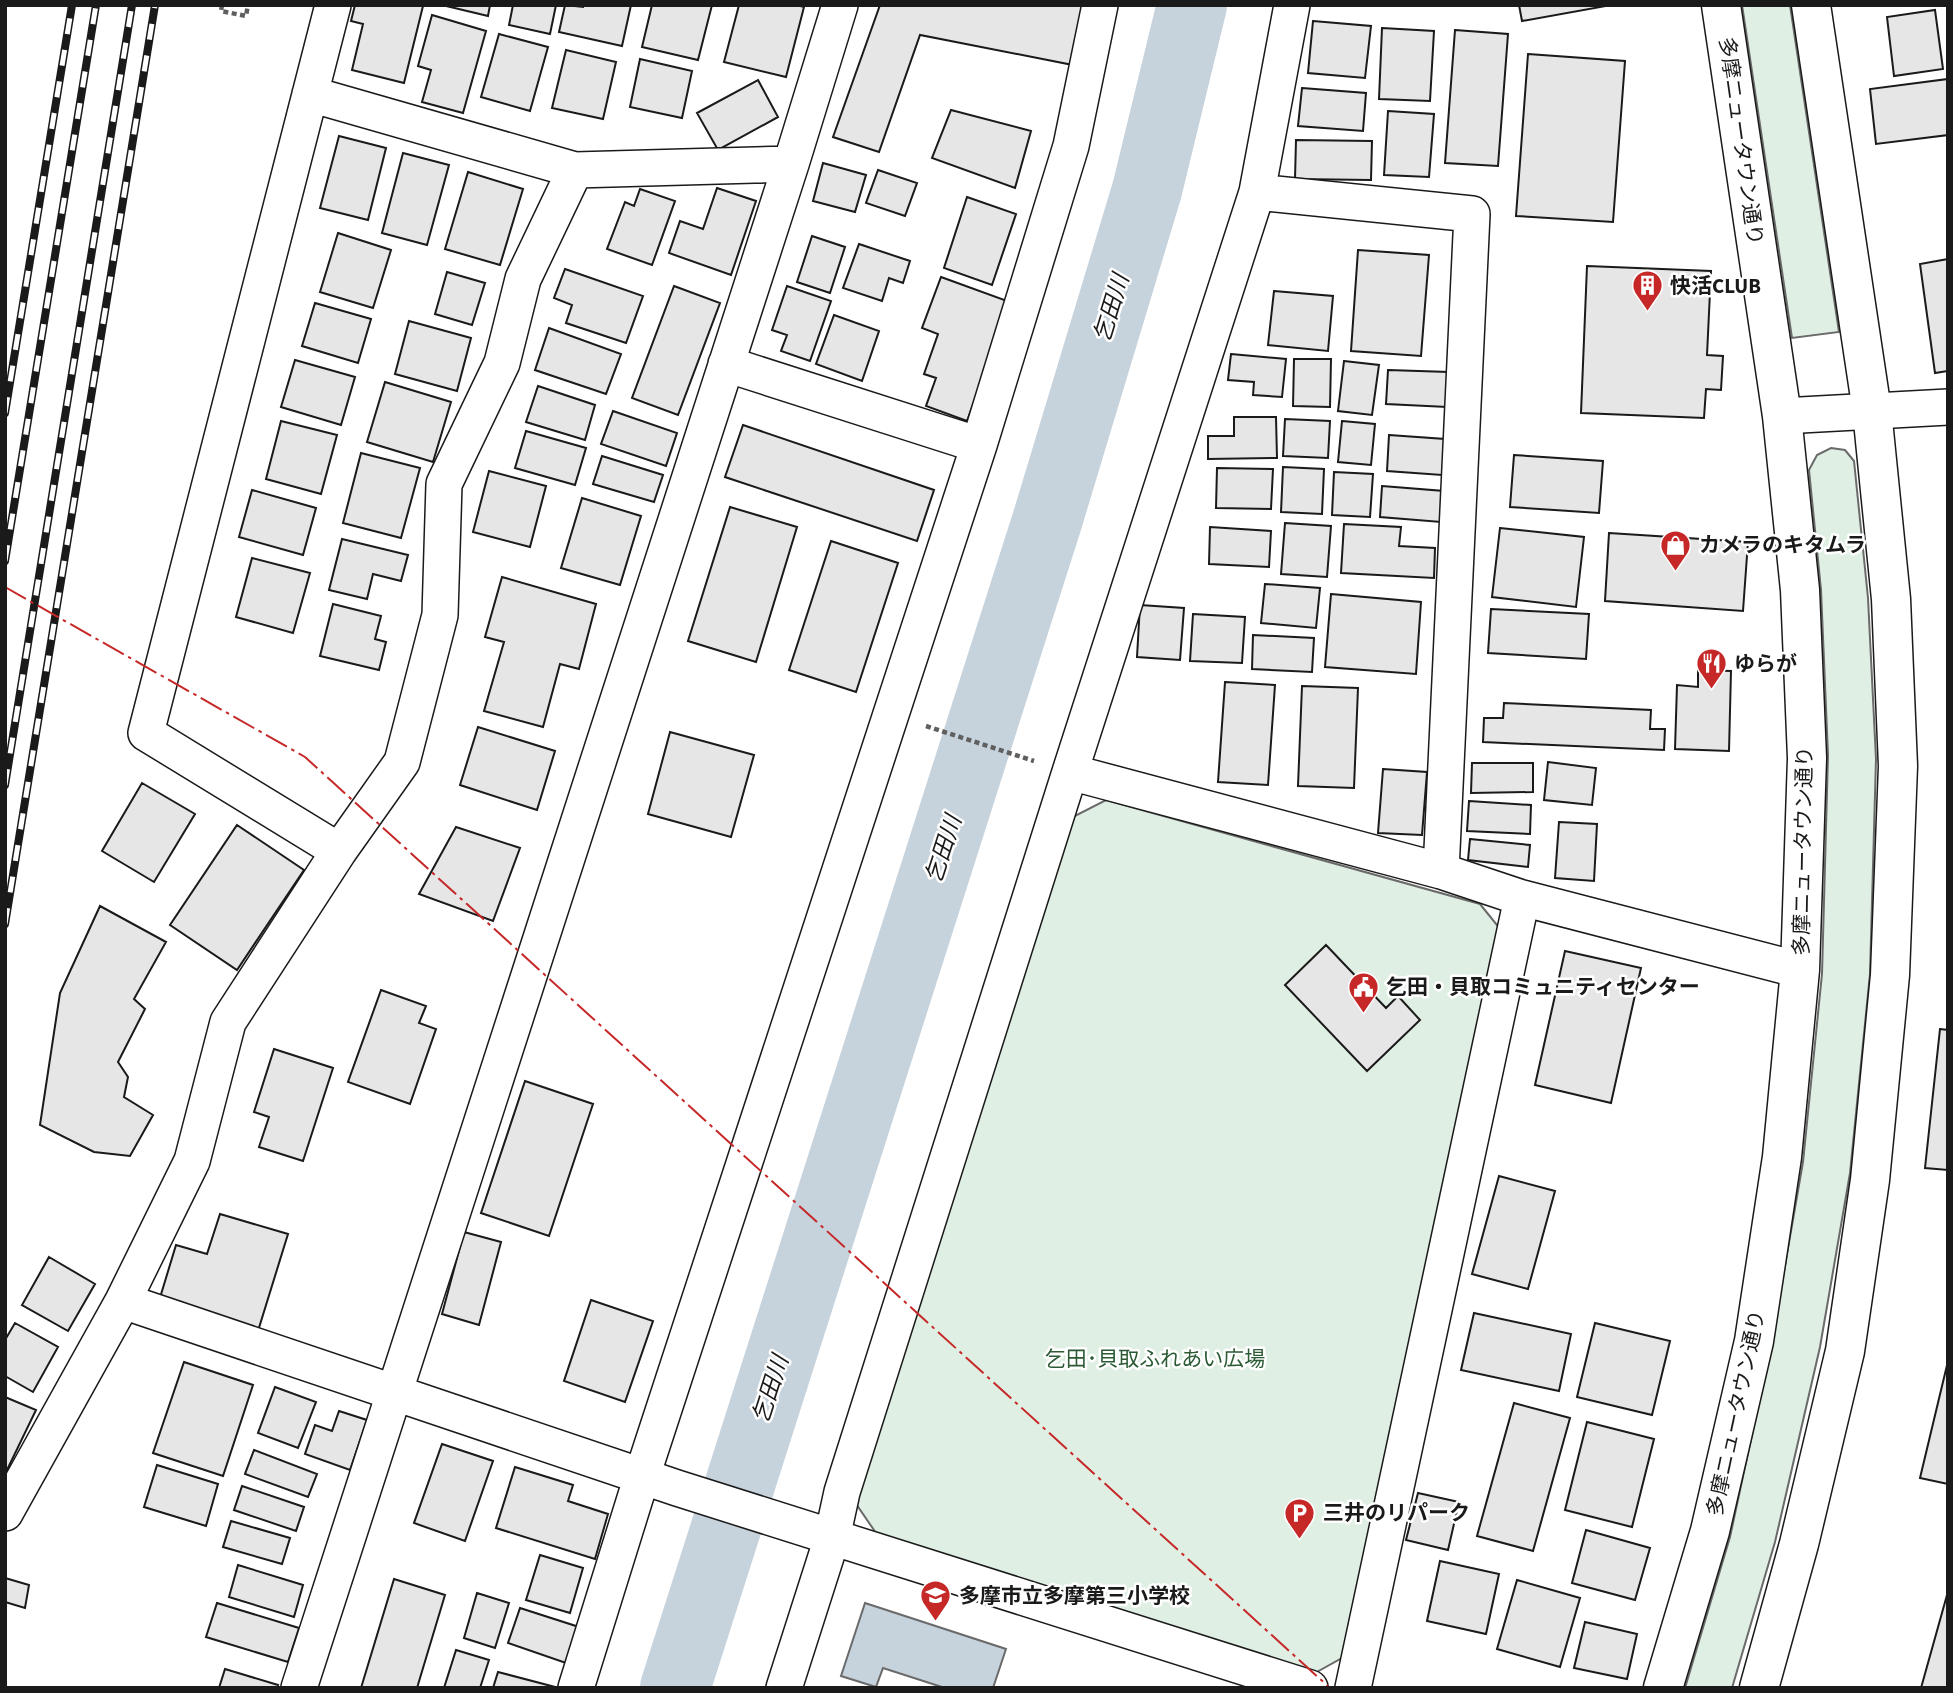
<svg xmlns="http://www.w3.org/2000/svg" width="1953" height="1693" font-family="'Source Sans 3','Noto Sans JP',sans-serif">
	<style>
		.green { fill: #e0efe3; stroke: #6a6a6a; stroke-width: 2 }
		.water { fill: #c6d2dc; stroke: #6a6a6a; stroke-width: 2 }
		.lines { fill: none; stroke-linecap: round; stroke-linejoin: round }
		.river { stroke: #c6d2dc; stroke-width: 70 }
		.building { fill: #e6e6e6; stroke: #1a1a1a; stroke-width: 2 }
		.street-casing { stroke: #1a1a1a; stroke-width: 38 }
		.secondary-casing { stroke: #1a1a1a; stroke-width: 41 }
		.path { stroke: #5f5f5f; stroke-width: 4.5; stroke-dasharray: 5 3.5; stroke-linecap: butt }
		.street { stroke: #fff; stroke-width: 35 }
		.secondary { stroke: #fff; stroke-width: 38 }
		.rail-casing { stroke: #1a1a1a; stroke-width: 8 }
		.rail { stroke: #fff; stroke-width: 5; stroke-dasharray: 16; stroke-linecap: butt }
		.power { stroke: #c62828; stroke-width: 2; stroke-dasharray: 24 5 3.5 5; stroke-linecap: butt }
		.labels { text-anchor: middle; stroke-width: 5; stroke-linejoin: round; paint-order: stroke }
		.street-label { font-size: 21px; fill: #1a1a1a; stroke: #fff }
		.poi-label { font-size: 21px; font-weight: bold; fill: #1a1a1a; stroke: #fff; text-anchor: start }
		.park-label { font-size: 21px; fill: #2b5a34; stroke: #fff }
		.water-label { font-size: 23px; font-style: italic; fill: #1a1a1a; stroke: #fff }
	</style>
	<rect width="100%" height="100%" fill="#fff"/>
	<path class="green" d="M1742,5H1790L1839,332L1792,338Z
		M1831,448L1845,450L1854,461L1868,598L1876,759L1870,974L1850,1173L1820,1347L1775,1542L1732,1688H1685L1730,1537L1771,1346L1803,1162L1822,974L1828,755L1821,590L1809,470L1817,455Z
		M1106,800L1480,904L1501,930L1349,1654L1315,1673L876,1533L850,1495L1065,821Z"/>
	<path class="water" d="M865,1603L1006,1649L993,1688H945L883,1668L876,1687L841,1676Z"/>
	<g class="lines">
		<path class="river" d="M675,1688L1048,518L1147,190L1192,5"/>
	</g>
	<path class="building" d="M355,5L423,6L404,83L352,70L363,24L351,21Z
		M442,5H490L488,16Z
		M513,5H556L550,34L509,25Z
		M565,5L583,7V5H631L622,46L559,32Z
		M652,5H712L698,60L642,47Z
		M739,5H797L804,7L786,77L724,62Z
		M880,5H1088L1073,65L920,35L879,152L833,137Z
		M1519,5H1606V6L1522,21Z
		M1935,10L1943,69L1894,76L1887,17Z
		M432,15L486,31L463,113L422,102L431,70L418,66Z
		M1313,21L1371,26L1365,78L1308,73Z
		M1382,28L1434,31L1430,101L1379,99Z
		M1455,30L1508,34L1498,166L1445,163Z
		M499,34L548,47L530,111L481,97Z
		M566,50L616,62L603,119L552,108Z
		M1528,54L1625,61L1613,222L1516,216Z
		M640,59L692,71L682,118L630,107Z
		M1948,79V135L1876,144L1870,89Z
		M758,80L778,117L718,150L697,113Z
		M1302,88L1366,93L1363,131L1298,126Z
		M951,110L1031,131L1015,188L932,158Z
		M1388,111L1434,114L1429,177L1384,175Z
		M339,136L386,148L368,220L320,208Z
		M1296,140L1372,141L1371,180L1295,179Z
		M403,153L449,165L427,245L382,233Z
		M823,163L866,175L855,212L813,201Z
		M878,170L917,183L905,216L866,203Z
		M468,172L523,189L500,265L445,249Z
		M717,188L756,201L731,275L669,253L680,221L703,229Z
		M640,189L675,201L652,265L607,249L625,202L634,206Z
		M967,197L1016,214L992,285L944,268Z
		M338,233L391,250L373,308L320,292Z
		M812,236L845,247L830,293L797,282Z
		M859,244L910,261L903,283L889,278L882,301L843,288Z
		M1358,250L1429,255L1421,356L1351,351Z
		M1948,259V371L1935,373L1920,264Z
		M1587,266L1711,271L1707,355L1723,356L1721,390L1706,389L1704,418L1581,413Z
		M565,269L643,296L626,343L566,323L572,305L554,298Z
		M447,272L485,283L472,325L435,314Z
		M941,277L1010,302L967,421L926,406L936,378L924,374L938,334L922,328Z
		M674,286L720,303L678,415L632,398Z
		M787,286L831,301L810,361L781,351L787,335L772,330Z
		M1274,291L1333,296L1328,351L1268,345Z
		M315,303L371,319L358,363L302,346Z
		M834,315L879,331L862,381L816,364Z
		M409,321L471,338L457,391L395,374Z
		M549,328L621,354L606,394L535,370Z
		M1231,354L1286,359L1282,397L1253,395L1254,382L1228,380Z
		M1294,359H1331L1330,407L1293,406Z
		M295,360L355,377L341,425L281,407Z
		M1344,361L1379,365L1372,415L1338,411Z
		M1388,370L1449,372L1447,407L1386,404Z
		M385,382L451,402L433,462L367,442Z
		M538,386L595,405L585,440L526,422Z
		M613,411L677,433L666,466L601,444Z
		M1234,417H1276L1277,458L1208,459V436H1234Z
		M1285,419L1330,421L1328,458L1283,456Z
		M281,421L337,435L321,494L266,479Z
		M1342,421L1375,424L1371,465L1338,462Z
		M743,425L934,490L917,541L725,477Z
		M526,431L586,448L575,485L515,468Z
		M1389,435L1445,439L1442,475L1387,471Z
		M361,453L420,468L401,538L343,523Z
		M1514,455L1603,461L1599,513L1510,507Z
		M602,456L663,475L654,502L593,484Z
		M1283,467L1324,469L1322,514L1281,512Z
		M1217,468L1273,469L1271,509L1216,508Z
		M489,471L546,486L530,547L473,532Z
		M1334,472L1373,474L1370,517L1332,515Z
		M1382,486L1444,491L1441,522L1380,517Z
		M252,490L316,508L303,555L239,537Z
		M582,498L641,516L620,585L561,568Z
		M730,507L797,527L756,662L688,641Z
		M1285,523L1331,526L1327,577L1281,574Z
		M1344,524L1401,527L1399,546L1435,548L1434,578L1341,573Z
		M1210,527L1271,531L1269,567L1209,564Z
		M1500,528L1584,537L1576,607L1492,597Z
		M1609,533L1748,542L1743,611L1605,601Z
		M342,539L408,555L401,581L373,574L367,599L329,590Z
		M831,541L898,563L856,692L789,670Z
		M252,558L310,573L293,633L236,617Z
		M502,577L596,604L579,669L560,664L543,727L484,711L504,642L485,637Z
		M1265,584L1320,588L1316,628L1261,623Z
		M1331,594L1421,602L1416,674L1325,667Z
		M333,604L381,616L375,639L386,642L379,670L320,656Z
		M1140,605L1184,608L1180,660L1137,657Z
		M1491,609L1589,614L1586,659L1488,653Z
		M1193,614L1245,617L1242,663L1190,661Z
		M1253,635L1314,638L1312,672L1252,669Z
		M1698,670L1731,671L1729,751L1675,749L1677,685L1698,687Z
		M1225,682L1275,685L1268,785L1218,782Z
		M1302,686L1358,688L1354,788L1298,786Z
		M1504,703L1651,710L1650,729H1665L1664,750L1483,742L1484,718H1503Z
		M478,727L555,751L537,810L460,785Z
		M670,732L754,755L731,837L648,814Z
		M1548,762L1596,768L1592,805L1544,800Z
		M1472,763H1533V792L1471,793Z
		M1383,769L1427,772L1422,835L1378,833Z
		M142,783L195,814L154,882L102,851Z
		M1469,801L1531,805L1530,834L1467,831Z
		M1559,822L1597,824L1594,881L1555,878Z
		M237,825L304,870L237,970L170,925Z
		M456,827L520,848L493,921L419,894Z
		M1470,839L1530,845L1528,867L1468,860Z
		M100,906L166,942L134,999L145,1009L118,1062L128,1077L124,1097L153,1115L130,1156L94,1152L40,1125L60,993Z
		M1326,945L1386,1008L1398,996L1420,1020L1367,1071L1285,985Z
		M1565,951L1641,968L1611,1103L1535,1085Z
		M381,990L426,1006L419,1023L436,1029L410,1104L348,1082Z
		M1940,1029L1948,1030V1170L1925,1168Z
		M274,1049L333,1068L303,1161L259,1147L269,1117L254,1112Z
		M525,1081L593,1104L549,1236L481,1213Z
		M1499,1176L1555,1191L1528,1289L1472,1274Z
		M220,1214L288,1234L258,1331L159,1301L176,1245L207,1254Z
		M464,1232L501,1242L479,1325L442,1314Z
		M49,1257L95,1284L68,1331L22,1305Z
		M591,1300L653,1321L625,1402L564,1381Z
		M1474,1313L1571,1334L1559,1391L1461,1370Z
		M15,1323L58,1347L33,1392L5,1376V1340Z
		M1595,1323L1670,1341L1652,1415L1577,1397Z
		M1948,1361V1484L1920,1478Z
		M184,1362L253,1385L223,1476L153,1453Z
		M275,1387L316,1402L298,1448L258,1433Z
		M5,1397L36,1410L7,1470L5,1469Z
		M1514,1403L1570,1418L1533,1551L1477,1536Z
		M339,1411L367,1420L350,1470L305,1454L315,1425L332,1431Z
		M1587,1422L1654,1439L1632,1527L1565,1510Z
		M442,1444L493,1461L465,1541L414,1523Z
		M254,1450L317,1474L308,1497L245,1474Z
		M157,1465L218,1484L206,1526L144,1507Z
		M515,1467L573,1485L568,1501L608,1514L595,1559L496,1528Z
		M242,1486L304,1507L296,1531L234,1510Z
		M1418,1493L1459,1502L1448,1550L1406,1540Z
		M231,1521L290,1538L282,1564L223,1547Z
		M1586,1530L1650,1548L1635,1600L1572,1583Z
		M540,1555L583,1568L570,1613L526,1600Z
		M1440,1561L1499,1574L1486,1634L1427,1621Z
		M238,1565L303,1585L294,1617L229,1597Z
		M5,1578L29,1585L25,1608L5,1602Z
		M394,1579L445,1595L417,1688H361Z
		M1517,1580L1580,1598L1560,1667L1497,1649Z
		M477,1593L509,1603L495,1648L464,1638Z
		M1947,1595L1948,1688H1921Z
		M217,1603L299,1628L288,1662L206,1637Z
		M520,1608L579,1627L566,1663L508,1643Z
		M1585,1622L1637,1634L1627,1679L1574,1668Z
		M456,1650L489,1660L480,1688H444Z
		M225,1669L278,1685L277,1688H219Z
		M498,1672L559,1688H493Z"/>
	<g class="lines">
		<defs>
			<path id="street" d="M310,94L575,170L791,164
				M1257,192L1472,214L1441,871
				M726,364L979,445
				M1782,416L1948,407
				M1070,772L1441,871L1522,898L1800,970
				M339,851L402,762L440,615L444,484L502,363L523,279L575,170
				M123,1301L677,1488L1310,1688
				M5,1513L123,1301L192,1161L228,1022L339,851L146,733L333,5
				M299,1688L791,164L840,5
				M576,1688L642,1476L979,445L1071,146L1100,5
				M784,1688L832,1538L842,1492L1070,772L1257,192L1292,5
				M1353,1688L1522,898"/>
			<path id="secondary" d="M1663,1688L1710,1531L1754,1341L1782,1157L1800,970L1807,758L1800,590L1782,416L1721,5
				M1759,1688L1799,1544L1845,1351L1870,1180L1890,975L1898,766L1891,599L1872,411L1811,5"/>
		</defs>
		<use href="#street" class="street-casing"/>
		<use href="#secondary" class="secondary-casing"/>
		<path class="path" d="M222,5L221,11L246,16L248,5
			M926,726L1034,761"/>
		<use href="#street" class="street"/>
		<use href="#secondary" class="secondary"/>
		<defs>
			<path id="rail" d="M5,413L72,5
				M5,561L96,5
				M5,785L132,5
				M5,924L155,5"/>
		</defs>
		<use href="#rail" class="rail-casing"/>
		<use href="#rail" class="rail"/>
		<path class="power" d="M5,587L305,757L1330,1688"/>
	</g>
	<defs>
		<symbol id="building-pin" viewBox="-11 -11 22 30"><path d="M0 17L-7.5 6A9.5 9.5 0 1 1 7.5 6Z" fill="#c62828" stroke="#fff"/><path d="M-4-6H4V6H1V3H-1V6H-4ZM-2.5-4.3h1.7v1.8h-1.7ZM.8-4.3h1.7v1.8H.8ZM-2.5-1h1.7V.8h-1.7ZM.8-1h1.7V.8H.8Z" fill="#fff"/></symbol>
		<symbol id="shop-pin" viewBox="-11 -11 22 30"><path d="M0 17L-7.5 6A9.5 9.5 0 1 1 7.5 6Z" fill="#c62828" stroke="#fff"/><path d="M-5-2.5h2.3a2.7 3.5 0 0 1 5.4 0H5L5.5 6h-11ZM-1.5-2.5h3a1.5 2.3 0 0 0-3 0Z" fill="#fff"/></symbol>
		<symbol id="restaurant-pin" viewBox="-11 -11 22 30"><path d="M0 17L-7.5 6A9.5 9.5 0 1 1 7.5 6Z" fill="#c62828" stroke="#fff"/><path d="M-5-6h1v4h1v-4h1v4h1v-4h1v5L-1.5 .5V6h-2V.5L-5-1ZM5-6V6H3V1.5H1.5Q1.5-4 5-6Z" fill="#fff"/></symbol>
		<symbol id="civic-pin" viewBox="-11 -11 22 30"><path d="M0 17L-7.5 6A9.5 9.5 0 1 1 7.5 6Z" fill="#c62828" stroke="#fff"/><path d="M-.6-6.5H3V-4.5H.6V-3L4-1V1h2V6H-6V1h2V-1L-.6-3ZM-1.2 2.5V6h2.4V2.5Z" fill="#fff"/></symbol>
		<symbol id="parking-pin" viewBox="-11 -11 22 30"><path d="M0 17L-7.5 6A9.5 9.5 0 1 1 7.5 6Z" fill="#c62828" stroke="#fff"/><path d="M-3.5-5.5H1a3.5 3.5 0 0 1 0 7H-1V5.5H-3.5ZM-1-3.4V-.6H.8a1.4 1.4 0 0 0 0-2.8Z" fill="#fff"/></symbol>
		<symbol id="school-pin" viewBox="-11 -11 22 30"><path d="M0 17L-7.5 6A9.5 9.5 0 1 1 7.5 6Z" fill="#c62828" stroke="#fff"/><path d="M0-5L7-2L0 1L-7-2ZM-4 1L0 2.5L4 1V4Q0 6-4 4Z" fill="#fff"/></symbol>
	</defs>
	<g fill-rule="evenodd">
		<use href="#building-pin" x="1630" y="268" width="35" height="47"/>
		<use href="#shop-pin" x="1658" y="528" width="35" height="47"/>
		<use href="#restaurant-pin" x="1694" y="646" width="35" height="47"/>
		<use href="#civic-pin" x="1346" y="970" width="35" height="47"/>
		<use href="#parking-pin" x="1282" y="1496" width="35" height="47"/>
		<use href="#school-pin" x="918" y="1578" width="35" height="47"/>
	</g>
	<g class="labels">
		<g class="street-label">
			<text transform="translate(1741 141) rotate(82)" y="7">多摩ニュータウン通り</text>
			<text transform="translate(1803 851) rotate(-89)" y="7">多摩ニュータウン通り</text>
			<text transform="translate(1736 1413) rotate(-78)" y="7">多摩ニュータウン通り</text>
		</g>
		<g class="poi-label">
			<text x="1670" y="293">快活CLUB</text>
			<text x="1699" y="552">カメラのキタムラ</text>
			<text x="1734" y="671">ゆらが</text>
			<text x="1386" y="994">乞田・貝取コミュニティセンター</text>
			<text x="1323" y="1520">三井のリパーク</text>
			<text x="959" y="1603">多摩市立多摩第三小学校</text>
		</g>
		<g class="park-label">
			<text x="1155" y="1366">乞田･貝取ふれあい広場</text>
		</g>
		<g class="water-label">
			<text transform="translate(1111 308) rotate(-73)" y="8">乞田川</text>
			<text transform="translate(943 849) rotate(-72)" y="8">乞田川</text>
			<text transform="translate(770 1389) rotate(-72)" y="8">乞田川</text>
		</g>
	</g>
	<rect width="1953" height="1693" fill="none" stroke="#1a1a1a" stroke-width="14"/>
</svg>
